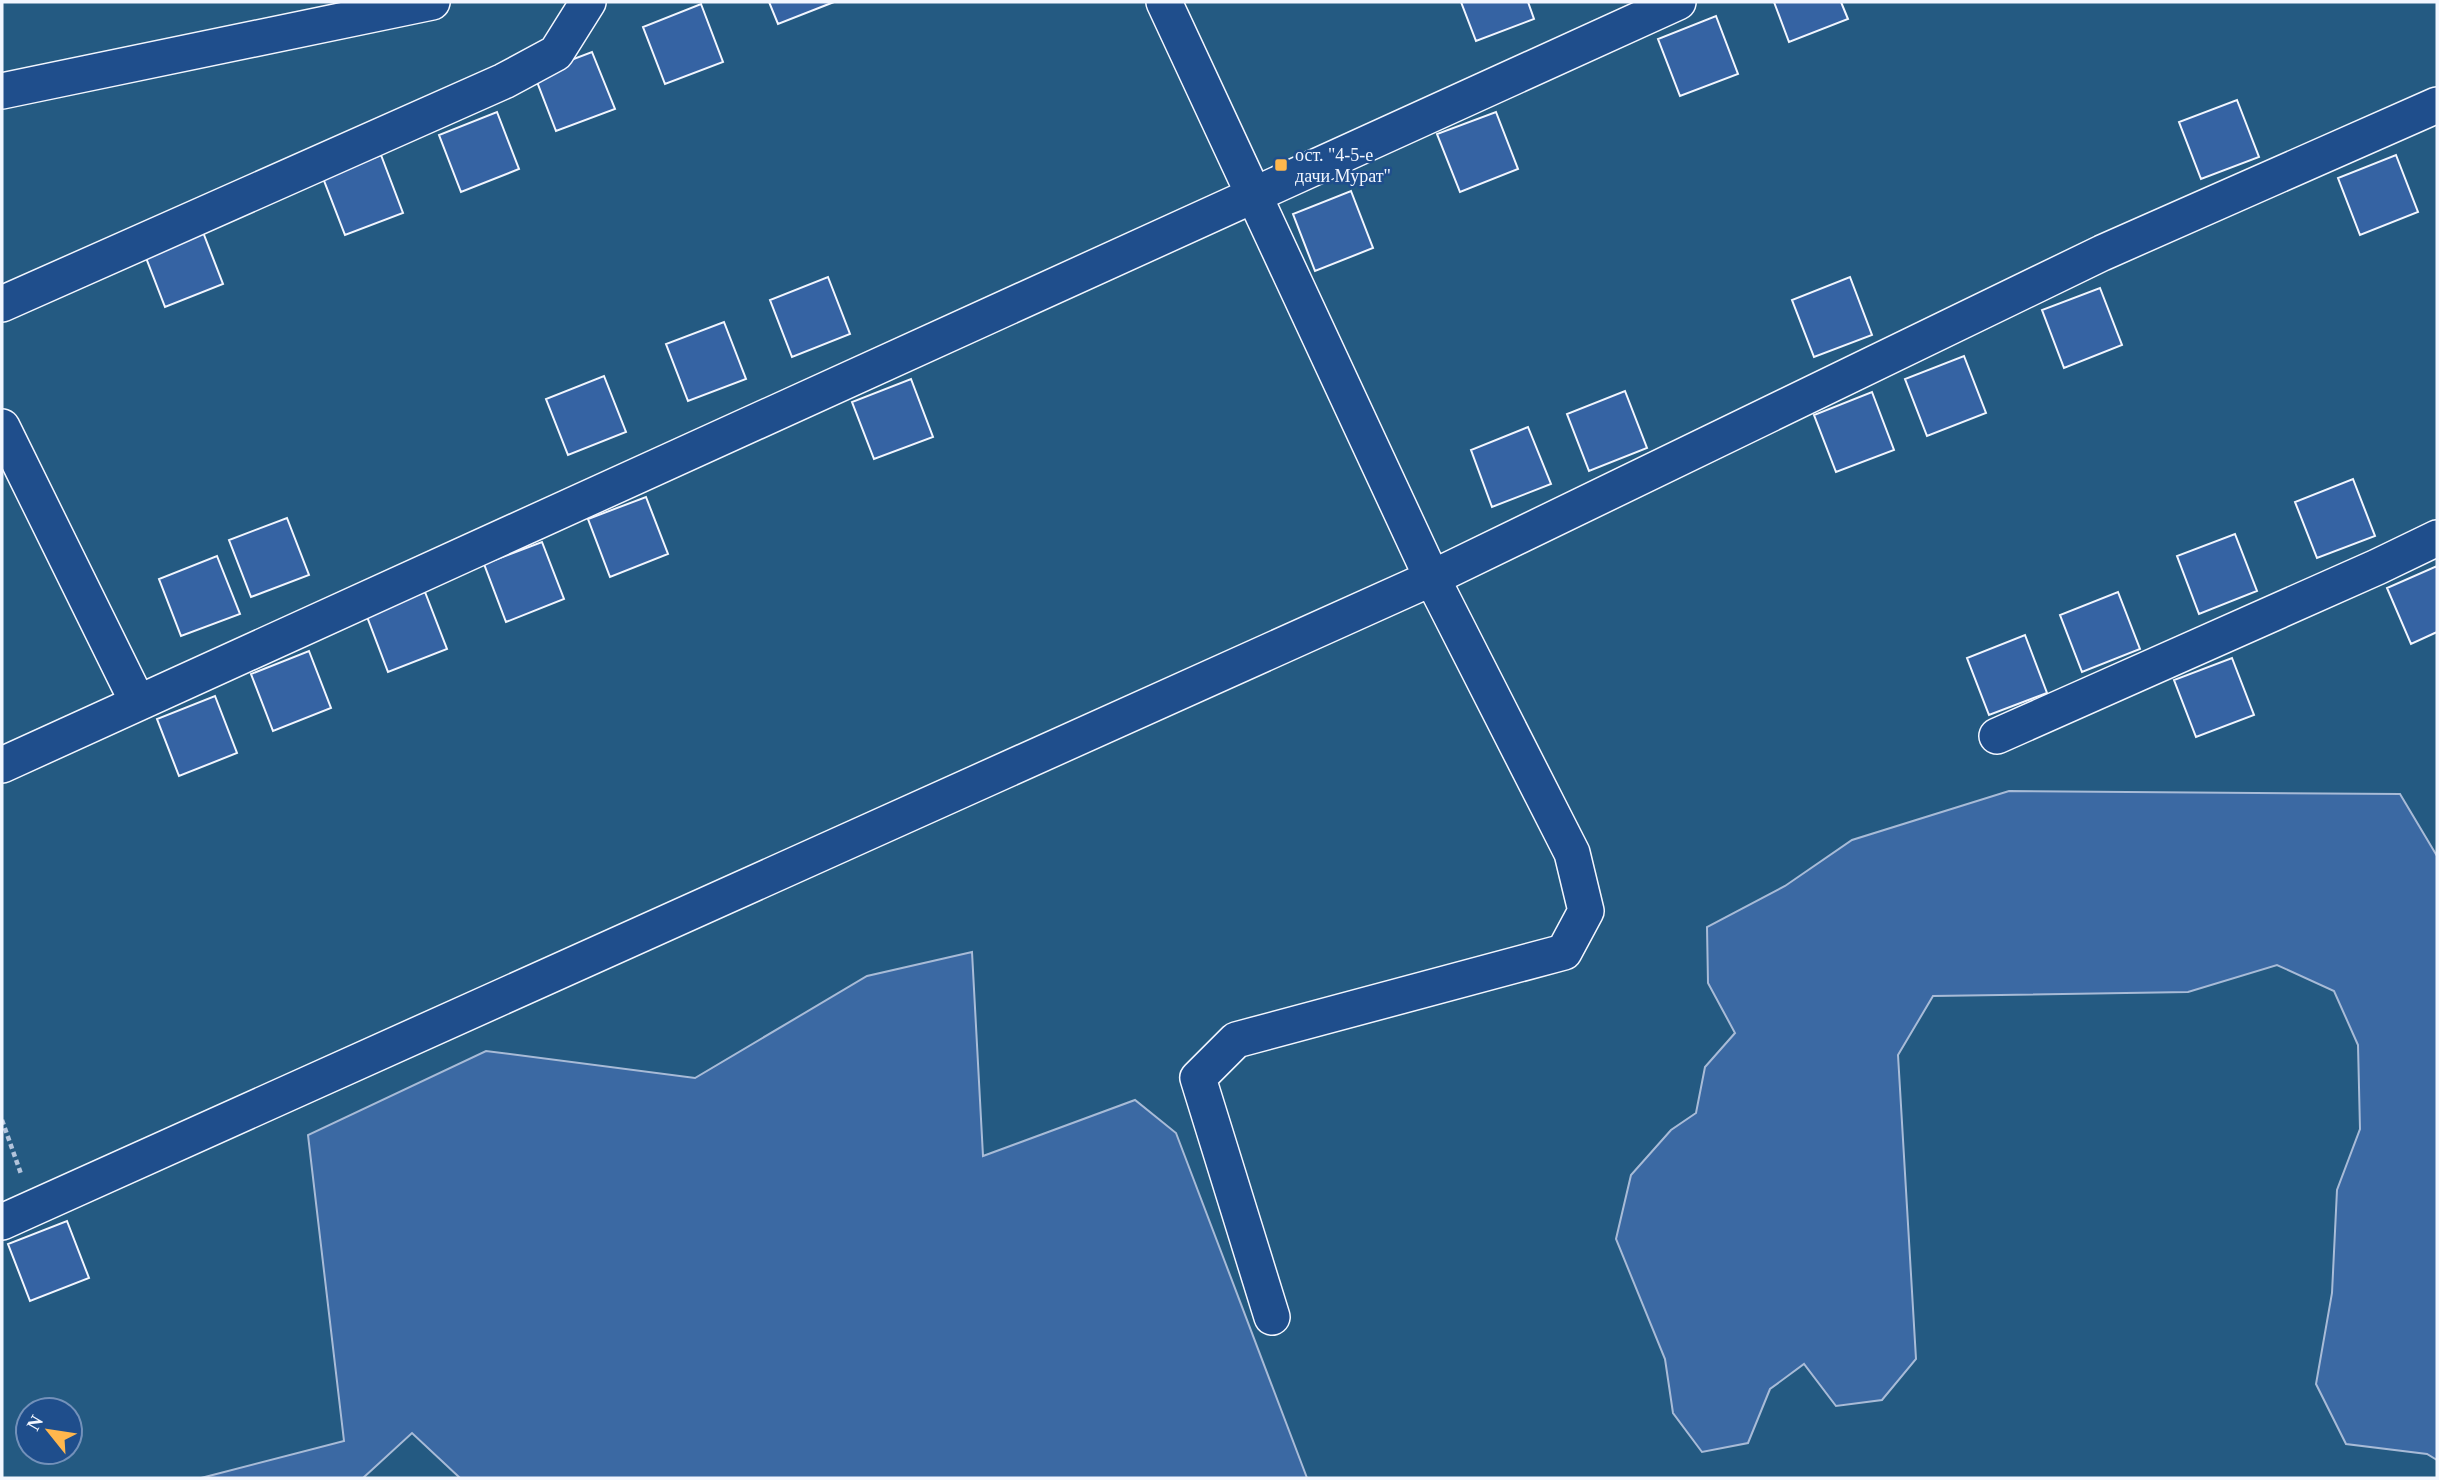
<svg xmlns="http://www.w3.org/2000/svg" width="2439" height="1480" font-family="Georgia,serif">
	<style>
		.green { fill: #245a82; stroke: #a8bbd7; stroke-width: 2; fill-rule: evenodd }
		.water { fill: #3b69a3; stroke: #a8bbd7; stroke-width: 2 }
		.building { fill: #3563a3; stroke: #f2f6ff; stroke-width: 2 }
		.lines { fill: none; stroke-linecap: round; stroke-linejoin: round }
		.street-casing { stroke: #f2f6ff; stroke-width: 38 }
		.path { stroke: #b3c4dc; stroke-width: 4.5; stroke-dasharray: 5 3.5; stroke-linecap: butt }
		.street { stroke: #1f4e8c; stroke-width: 35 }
		.poi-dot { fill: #ffb74d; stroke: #1f4e8c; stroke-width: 2.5 }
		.labels { text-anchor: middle; stroke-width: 5; stroke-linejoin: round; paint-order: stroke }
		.poi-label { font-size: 18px; fill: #f2f6ff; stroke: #1f4e8c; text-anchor: start }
	</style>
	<rect width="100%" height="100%" fill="#1f4e8c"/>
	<path class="green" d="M2,2H2437V1478H2ZM28,1410H70V1452H28Z"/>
	<path class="water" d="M2009,791L2400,794L2437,856V1460L2427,1454L2346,1444L2316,1384L2332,1293L2337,1190L2360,1129L2358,1045L2334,991L2277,965L2188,992L1933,996L1898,1055L1916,1359L1882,1400L1836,1406L1804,1364L1770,1389L1748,1443L1702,1452L1673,1413L1665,1359L1616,1239L1631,1175L1671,1130L1696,1113L1705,1067L1735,1033L1708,983L1707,927L1785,886L1852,840Z
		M972,952L983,1156L1135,1100L1176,1133L1307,1478H460L412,1433L363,1478H201L344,1441L308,1135L486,1051L695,1078L867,976Z"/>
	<path class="building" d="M769,2H834L778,24Z
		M1461,2H1528L1534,19L1476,41Z
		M1774,2H1841L1848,19L1789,42Z
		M701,4L723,62L665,84L643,27Z
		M1716,16L1738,74L1680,96L1658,39Z
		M592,52L615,109L556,131L534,74Z
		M2237,100L2259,157L2201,179L2179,122Z
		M497,112L519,169L461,192L439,135Z
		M1496,112L1518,169L1460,192L1437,134Z
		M381,155L403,213L345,235L323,178Z
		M2396,155L2418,212L2360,235L2338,178Z
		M1351,191L1373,248L1315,271L1293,214Z
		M201,227L223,284L165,307L143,250Z
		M828,277L850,334L792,357L770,300Z
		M1850,277L1872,335L1814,357L1792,300Z
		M2100,288L2122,345L2064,368L2042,310Z
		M724,322L746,379L688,401L666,344Z
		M1964,356L1986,413L1927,436L1905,379Z
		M604,376L626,432L568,455L546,399Z
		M911,379L933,437L874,459L852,402Z
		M1625,391L1647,448L1589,471L1567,414Z
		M1872,392L1894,450L1836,472L1814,415Z
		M1528,427L1551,484L1492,507L1471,450Z
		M2353,479L2375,536L2317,558L2295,502Z
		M646,497L668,554L610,577L588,519Z
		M287,518L309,575L251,597L229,540Z
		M2235,534L2257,591L2199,614L2177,556Z
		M542,542L564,599L506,622L484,564Z
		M217,556L240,614L181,636L159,579Z
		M2437,566V632L2411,644L2387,588Z
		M425,592L447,649L388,672L366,614Z
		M2118,592L2140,649L2082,672L2060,615Z
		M2025,635L2047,693L1989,715L1967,658Z
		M309,651L331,708L273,731L251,674Z
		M2232,658L2254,715L2196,737L2174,680Z
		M215,696L237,753L179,776L157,719Z
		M67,1221L89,1278L30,1301L8,1244Z"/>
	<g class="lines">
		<defs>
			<path id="street" d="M1164,2L1432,578L1572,853L1586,911L1564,952L1236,1040L1198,1078L1272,1317
				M2,91L432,2
				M2,304L504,81L556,53L588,2
				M2,427L138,703
				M1997,736L2377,567L2437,538
				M2,765L1678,2
				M2,1222L1432,578L2102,253L2437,105"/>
		</defs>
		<use href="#street" class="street-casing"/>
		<path class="path" d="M2,1120L21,1174"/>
		<use href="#street" class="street"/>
	</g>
	<rect class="poi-dot" x="1274" y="158" width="14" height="14" rx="3.5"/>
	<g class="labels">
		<g class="poi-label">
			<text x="1295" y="161">ост. "4-5-е<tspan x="1295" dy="21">дачи Мурат"</tspan></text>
		</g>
	</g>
	<rect width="2439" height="1480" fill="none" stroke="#f2f6ff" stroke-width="7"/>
	<g transform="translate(49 1431) rotate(300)"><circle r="33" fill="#1f4e8c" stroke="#7391ba" stroke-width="2"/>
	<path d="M0-5L12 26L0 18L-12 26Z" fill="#ffb74d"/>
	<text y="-10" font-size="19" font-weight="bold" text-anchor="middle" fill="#f2f6ff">N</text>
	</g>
</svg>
